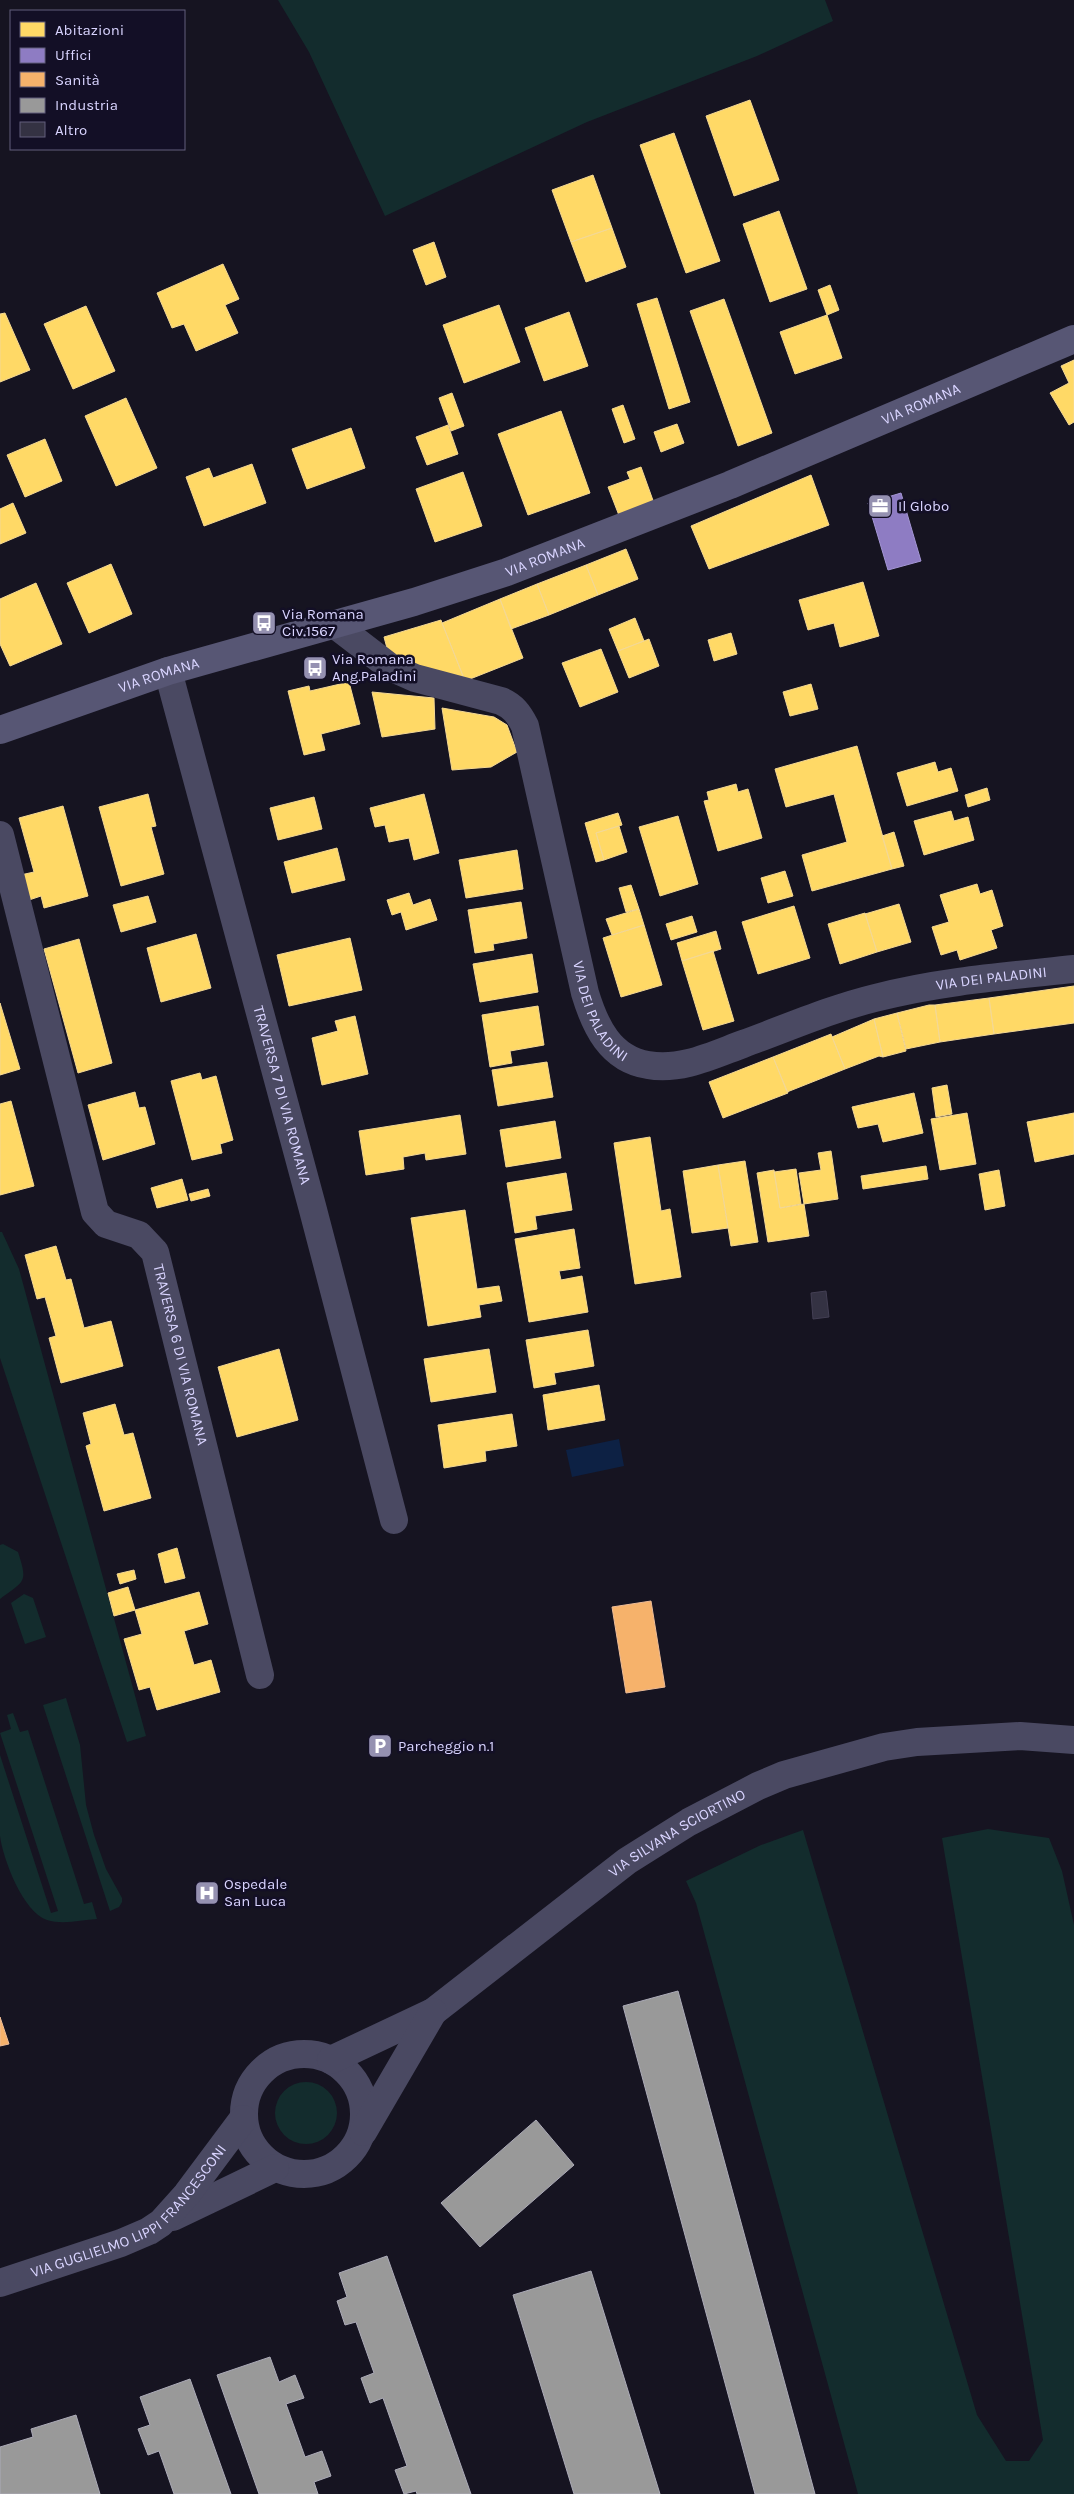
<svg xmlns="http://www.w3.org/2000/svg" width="1074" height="2494" font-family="Karla,sans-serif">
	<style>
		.green { fill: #132c2d }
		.water { fill: #0d2144 }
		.homes { fill: #ffd966; stroke: #f4d894 }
		.offices { fill: #8e7cc3; stroke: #a496d5 }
		.health { fill: #f6b26b; stroke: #edbc97 }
		.industry { fill: #999; stroke: #acabb8 }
		.building { fill: #343243; stroke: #433f54 }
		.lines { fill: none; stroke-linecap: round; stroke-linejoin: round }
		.minor { stroke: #4a4962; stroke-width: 28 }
		.tertiary { stroke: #4a4962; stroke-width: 28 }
		.secondary { stroke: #575674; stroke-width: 28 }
		.labels { text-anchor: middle; stroke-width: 5; stroke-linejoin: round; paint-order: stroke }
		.street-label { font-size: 15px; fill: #d9d4ff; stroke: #130f26 }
		.poi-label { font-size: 15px; fill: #d9d4ff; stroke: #130f26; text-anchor: start }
	</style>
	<rect width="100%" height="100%" fill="#161421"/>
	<path class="green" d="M278,0H825L833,21L757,56L587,122L385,216L309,52Z
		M0,1232H2L19,1269L146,1736L127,1742L0,1358Z
		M3,1544L18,1552C28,1583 25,1580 0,1599V1545Z
		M24,1594L33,1598L46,1637L25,1644L11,1603Z
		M66,1698L80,1745L86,1805L94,1835L106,1869L122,1898V1902L119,1907L110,1911L43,1705Z
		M13,1713L20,1732L28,1730L84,1904L92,1902L97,1919C81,1920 63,1925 47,1920C23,1912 3,1859 0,1836C0,1810 0,1781 0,1755L51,1913L58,1911L0,1733L11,1729L7,1715Z
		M988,1829L1049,1838L1062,1871L1074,1925V2494H858L696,1903L686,1881L761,1845L803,1830L977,2415L1006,2461H1029L1043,2440L942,1838Z
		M275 2113a31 31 0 1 1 62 0a31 31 0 1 1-62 0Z"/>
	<path class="water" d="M619,1439L624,1466L572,1477L566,1450Z"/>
	<path class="homes" d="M750,100L779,180L734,196L706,116Z
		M674,133L720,261L686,273L640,145Z
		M593,175L612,228L571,242L552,190Z
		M779,211L807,289L770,302L743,224Z
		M612,228L626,267L586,282L571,242Z
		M434,242L446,277L426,285L413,250Z
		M223,264L239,299L225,305L238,333L196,351L184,324L172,328L157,293Z
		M830,285L839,310L827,315L818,290Z
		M657,298L690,402L669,409L637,304Z
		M724,299L772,433L738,446L690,311Z
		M499,305L520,362L464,383L443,325Z
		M86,306L115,371L73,389L44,324Z
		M569,312L588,366L544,381L525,328Z
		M5,313L30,370L0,382V314Z
		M827,315L842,358L795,374L780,332Z
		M1074,360V422L1069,425L1050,393L1069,383L1061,366Z
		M452,393L464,426L451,431L439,398Z
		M126,398L157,468L116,486L85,416Z
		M623,405L635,439L624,443L612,409Z
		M561,411L590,493L528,515L498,434Z
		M677,424L684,443L661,452L654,432Z
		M448,425L458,454L427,465L416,437Z
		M351,428L365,468L307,489L292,449Z
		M45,439L62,481L25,497L7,455Z
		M252,464L266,503L204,526L186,477L209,468L213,478Z
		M641,467L655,506L620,518L608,487L630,479L627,472Z
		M463,472L482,526L435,542L416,489Z
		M811,475L829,525L709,569L691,526Z
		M13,503L26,533L0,544V509Z
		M626,549L638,579L598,595L586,565Z
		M111,564L132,614L89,633L67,583Z
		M586,565L598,595L549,615L537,584Z
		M863,582L879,636L840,647L834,623L808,630L799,600Z
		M36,583L62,644L10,666L0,644V599Z
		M537,584L549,615L511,629L500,599Z
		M500,599L523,658L465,681L442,623Z
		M635,618L644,641L618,651L609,629Z
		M441,620L442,623L465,681L391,663L384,637Z
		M731,633L737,654L714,661L708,640Z
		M649,639L659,666L629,678L618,651Z
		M601,649L618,692L580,707L562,663Z
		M349,682L360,724L321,734L325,750L304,755L288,691L309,686L310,691Z
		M811,684L818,709L790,716L783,692Z
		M372,692L434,698L435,729L382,737Z
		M442,708L494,717L507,725L517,752L491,767L452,770Z
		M857,746L892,869L812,891L802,855L847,842L834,794L786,807L775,769Z
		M935,762L938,772L951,768L958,791L907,806L897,773Z
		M736,784L738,792L748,789L762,838L718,851L704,801L709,800L707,792Z
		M987,788L990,800L968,807L965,795Z
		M148,794L156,826L151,827L164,874L121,886L99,807Z
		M424,794L439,853L414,860L409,838L389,842L385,825L375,827L370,808Z
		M314,797L322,829L278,840L270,808Z
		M63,806L88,896L44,908L41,896L23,902L16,876L34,872L19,818Z
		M951,811L954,821L968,817L974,840L924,855L914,821Z
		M618,813L622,825L596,833L604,860L596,862L585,823Z
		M678,816L698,884L660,896L639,827Z
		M619,826L627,852L604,860L596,833Z
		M894,832L904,866L892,869L882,836Z
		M337,848L345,880L292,893L284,862Z
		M517,850L523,889L466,898L459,860Z
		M785,871L793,896L768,903L761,878Z
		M977,884L980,894L992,890L1003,926L991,930L997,948L960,960L957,950L941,955L932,927L949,922L940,895Z
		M631,885L639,909L626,912L619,888Z
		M409,893L413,905L430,899L437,920L406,930L401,912L392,915L387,900Z
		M148,896L156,922L121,932L113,905Z
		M521,902L527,938L493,944L494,950L475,953L468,910Z
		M899,904L911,942L877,952L865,914Z
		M794,906L810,958L758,974L742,922Z
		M639,909L644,925L612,935L606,919Z
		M865,913L877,952L840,964L828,924Z
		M692,916L697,932L671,940L666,924Z
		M644,925L662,985L621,997L603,938Z
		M716,931L721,949L682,961L677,943Z
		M196,934L211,988L161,1002L147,948Z
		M350,938L362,990L289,1006L277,955Z
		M79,939L112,1063L78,1073L44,949Z
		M713,951L734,1021L703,1030L682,961Z
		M532,954L538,992L480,1002L473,964Z
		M1074,986V1023L994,1034L989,998Z
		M989,998L994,1034L940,1042L935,1005Z
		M0,1003L20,1069L0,1075Z
		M929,1005H935L940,1042L906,1049L897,1013Z
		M538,1006L544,1045L510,1051L512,1063L490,1067L482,1015Z
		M897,1013L906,1051L883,1057L874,1019Z
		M355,1016L368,1074L322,1085L312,1038L338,1031L335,1021Z
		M874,1019L883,1057L879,1056L845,1069L832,1037Z
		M831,1034L845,1069L787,1092L773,1057Z
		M773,1057L788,1093L723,1118L709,1082Z
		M547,1062L553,1097L498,1106L492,1070Z
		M200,1073L202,1080L216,1076L233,1140L220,1144L222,1153L192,1160L171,1081Z
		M947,1085L952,1114L936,1117L932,1088Z
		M135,1092L139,1108L145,1107L155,1144L103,1160L88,1105Z
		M914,1093L923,1133L883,1142L878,1124L858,1128L852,1107Z
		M11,1101L34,1186L0,1195V1104Z
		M967,1113L976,1164L940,1170L931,1119Z
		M1074,1113V1154L1035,1162L1027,1122Z
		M460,1115L466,1154L426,1160L425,1153L403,1157L404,1169L366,1175L359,1131Z
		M555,1121L561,1158L506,1167L500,1130Z
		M650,1137L661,1211L670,1209L681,1277L635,1284L614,1143Z
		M831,1151L838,1199L804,1204L799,1173L821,1170L818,1153Z
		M745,1161L758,1242L731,1246L718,1165Z
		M718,1165L728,1228L692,1233L683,1171Z
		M926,1166L928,1179L863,1189L861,1176Z
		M796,1169L801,1204L780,1208L774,1172Z
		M774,1170L780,1208L804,1204L809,1236L768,1242L757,1173Z
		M999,1170L1005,1206L985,1210L979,1174Z
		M566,1173L572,1210L535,1216L537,1229L515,1233L507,1183Z
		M182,1179L188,1200L157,1208L151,1188Z
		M208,1189L210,1196L191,1201L189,1194Z
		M465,1210L477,1289L499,1286L502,1301L479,1305L481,1317L428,1326L411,1218Z
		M574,1229L580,1268L559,1271L561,1280L582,1276L588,1312L529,1322L515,1239Z
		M56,1246L66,1280L71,1279L84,1328L111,1321L123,1366L61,1383L49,1338L56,1336L45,1297L37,1299L25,1255Z
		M588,1330L594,1366L554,1373L556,1384L534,1388L526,1340Z
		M279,1349L298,1420L237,1437L218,1367Z
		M489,1349L496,1392L431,1402L424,1359Z
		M599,1385L605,1420L548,1430L543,1395Z
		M115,1404L124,1435L133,1433L151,1498L104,1511L86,1446L91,1444L83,1413Z
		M512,1414L517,1446L485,1451L486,1461L444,1468L438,1425Z
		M177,1548L185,1578L165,1583L158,1554Z
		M134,1570L136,1579L120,1584L117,1574Z
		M128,1587L135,1610L114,1616L108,1593Z
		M199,1592L208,1624L184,1631L194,1665L211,1660L220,1692L157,1710L150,1687L139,1690L124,1639L142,1634L135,1610Z"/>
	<path class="offices" d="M901,493L921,561L888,570L868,503Z"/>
	<path class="health" d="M651,1601L665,1687L626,1693L612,1607Z
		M0,2017L9,2044L0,2046Z"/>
	<path class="industry" d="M678,1991L815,2494H755L623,2006Z
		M536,2120L574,2165L480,2247L441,2203Z
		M387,2256L471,2494H417L416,2491L404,2494L395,2470L407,2466L383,2398L370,2403L361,2378L374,2373L356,2322L345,2325L337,2301L347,2297L339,2273Z
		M591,2271L660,2494H574L513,2295Z
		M270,2357L279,2382L295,2375L304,2398L286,2404L305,2457L322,2451L331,2476L314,2482L318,2494H259L217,2375Z
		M190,2379L231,2494H174L159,2451L148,2455L138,2429L150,2425L140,2397Z
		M76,2415L100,2494H0V2447L33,2437L31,2429Z"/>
	<path class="building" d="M826,1291L829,1317L813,1319L811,1293Z"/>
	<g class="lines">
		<g class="minor">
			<path id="s1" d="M334,624L390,667L415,678L501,701C513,706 519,714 525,726L585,993C595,1026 610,1059 648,1065C681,1071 713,1055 743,1044C787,1028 830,1009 875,998C940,981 1008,976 1074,969"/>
			<path id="s2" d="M168,671L312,1206L394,1520"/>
			<path id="s3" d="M0,835L95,1212L106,1224L139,1235L155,1252L260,1675"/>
		</g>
		<g class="tertiary">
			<circle cx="304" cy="2114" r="60"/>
			<path id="s4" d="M331,2060L433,2012L627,1861L689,1822L758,1786L784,1775L884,1747L917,1742L1020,1736L1074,1740"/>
			<path d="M363,2132L433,2012"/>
			<path d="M173,2217L275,2168"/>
			<path id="s5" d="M0,2283L121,2243L149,2231L161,2223L187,2194L243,2119"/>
		</g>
		<path class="secondary" id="s6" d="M0,730L168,671L414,602L507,572L730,485L1074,339"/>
	</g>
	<defs>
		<symbol id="office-square" viewBox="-11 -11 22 22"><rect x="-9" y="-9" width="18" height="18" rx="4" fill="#9591b1" stroke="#130f26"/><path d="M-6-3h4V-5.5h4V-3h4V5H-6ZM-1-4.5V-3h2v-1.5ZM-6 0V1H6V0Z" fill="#fff"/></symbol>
		<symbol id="bus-square" viewBox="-11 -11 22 22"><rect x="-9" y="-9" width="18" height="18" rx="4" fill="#9591b1" stroke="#130f26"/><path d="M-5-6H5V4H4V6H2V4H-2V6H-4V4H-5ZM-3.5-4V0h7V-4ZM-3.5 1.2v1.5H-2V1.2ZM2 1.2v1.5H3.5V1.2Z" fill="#fff"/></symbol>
		<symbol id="parking-square" viewBox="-11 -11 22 22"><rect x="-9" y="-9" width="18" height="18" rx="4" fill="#9591b1" stroke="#130f26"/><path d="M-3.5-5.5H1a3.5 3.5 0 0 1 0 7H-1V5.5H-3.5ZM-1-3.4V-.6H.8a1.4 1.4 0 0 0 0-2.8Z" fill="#fff"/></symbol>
		<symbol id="hospital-square" viewBox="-11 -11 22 22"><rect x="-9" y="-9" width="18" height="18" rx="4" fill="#9591b1" stroke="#130f26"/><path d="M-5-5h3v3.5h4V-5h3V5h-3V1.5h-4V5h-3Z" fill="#fff"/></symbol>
	</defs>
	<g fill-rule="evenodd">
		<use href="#office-square" x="866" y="492" width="28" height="28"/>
		<use href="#bus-square" x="250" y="609" width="28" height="28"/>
		<use href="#bus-square" x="301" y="654" width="28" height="28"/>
		<use href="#parking-square" x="366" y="1732" width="28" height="28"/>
		<use href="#hospital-square" x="193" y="1879" width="28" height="28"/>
	</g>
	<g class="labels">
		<g class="street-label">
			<text dy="5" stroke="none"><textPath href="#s6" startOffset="978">VIA ROMANA</textPath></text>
			<text dy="5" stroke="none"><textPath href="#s6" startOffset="572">VIA ROMANA</textPath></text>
			<text dy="5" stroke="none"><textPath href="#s6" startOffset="168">VIA ROMANA</textPath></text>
			<text dy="5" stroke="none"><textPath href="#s1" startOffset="954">VIA DEI PALADINI</textPath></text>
			<text dy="5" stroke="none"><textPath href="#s1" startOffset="519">VIA DEI PALADINI</textPath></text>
			<text dy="5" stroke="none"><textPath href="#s2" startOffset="439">TRAVERSA 7 DI VIA ROMANA</textPath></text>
			<text dy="5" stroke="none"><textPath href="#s3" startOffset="569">TRAVERSA 6 DI VIA ROMANA</textPath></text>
			<text dy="5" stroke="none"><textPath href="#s4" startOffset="416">VIA SILVANA SCIORTINO</textPath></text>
			<text dy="5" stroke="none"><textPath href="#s5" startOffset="152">VIA GUGLIELMO LIPPI FRANCESCONI</textPath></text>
		</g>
		<g class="poi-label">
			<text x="898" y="511">Il Globo</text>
			<text x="282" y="619">Via Romana<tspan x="282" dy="17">Civ.1567</tspan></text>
			<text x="332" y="664">Via Romana<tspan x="332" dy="17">Ang.Paladini</tspan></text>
			<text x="398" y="1751">Parcheggio n.1</text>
			<text x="224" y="1889">Ospedale<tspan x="224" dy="17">San Luca</tspan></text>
		</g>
	</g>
	<rect x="10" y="10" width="175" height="140" fill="#130f26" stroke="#625e7d"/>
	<rect x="20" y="22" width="25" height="15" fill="#ffd966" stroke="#625e7d"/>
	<text x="55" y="35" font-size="15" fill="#d9d4ff">Abitazioni</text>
	<rect x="20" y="48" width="25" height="15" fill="#8e7cc3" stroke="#625e7d"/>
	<text x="55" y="60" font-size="15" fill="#d9d4ff">Uffici</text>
	<rect x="20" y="72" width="25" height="15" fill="#f6b26b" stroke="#625e7d"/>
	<text x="55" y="85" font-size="15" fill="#d9d4ff">Sanità</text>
	<rect x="20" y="98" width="25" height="15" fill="#999999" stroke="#625e7d"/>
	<text x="55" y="110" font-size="15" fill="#d9d4ff">Industria</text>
	<rect x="20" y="122" width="25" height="15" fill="#343243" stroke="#625e7d"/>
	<text x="55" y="135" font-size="15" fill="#d9d4ff">Altro</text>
</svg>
